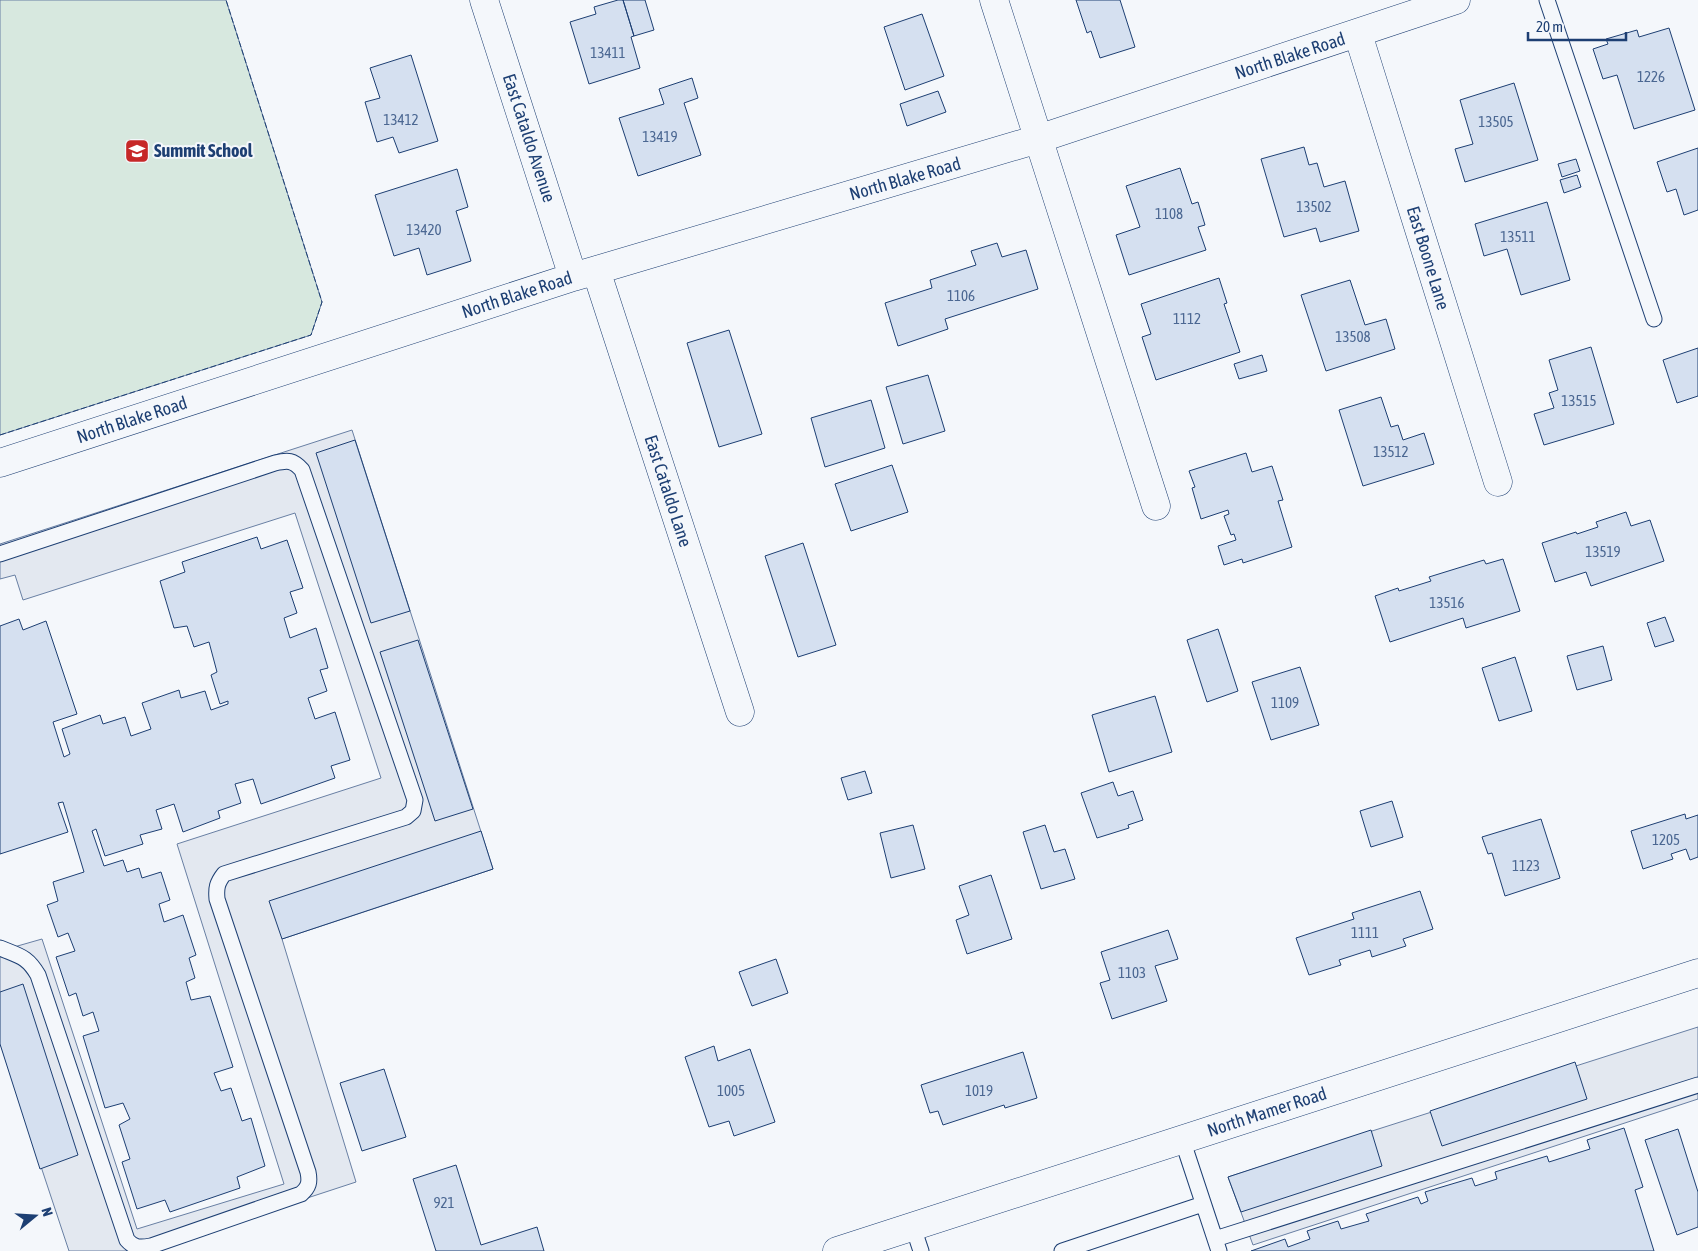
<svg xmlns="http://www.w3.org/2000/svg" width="1698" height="1251" font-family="'Asap Condensed',sans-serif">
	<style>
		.green { fill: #d7e8df; stroke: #687fa3 }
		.parking { fill: #e3e8f0; stroke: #687fa3 }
		.building { fill: #d5e0f0; stroke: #1d3f73 }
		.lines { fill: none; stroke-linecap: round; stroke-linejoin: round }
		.service-casing { stroke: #1d3f73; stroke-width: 17 }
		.minor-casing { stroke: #1d3f73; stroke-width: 29 }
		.service { stroke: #f4f7fb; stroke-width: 15 }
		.minor { stroke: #f4f7fb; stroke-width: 28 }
		.fence { stroke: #1d3f73; stroke-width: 1; stroke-dasharray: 6 2.5; stroke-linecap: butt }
		.labels { text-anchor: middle; stroke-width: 4; stroke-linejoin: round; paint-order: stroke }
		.number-label { font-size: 15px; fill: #4b6792 }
		.street-label { font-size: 18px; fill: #1d3f73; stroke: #f4f7fb }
		.poi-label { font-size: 18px; font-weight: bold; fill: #1d3f73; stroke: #f4f7fb; text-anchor: start }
	</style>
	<rect width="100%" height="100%" fill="#f4f7fb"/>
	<path class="green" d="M0,0H226L322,302L311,335L0,435Z"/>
	<path class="parking" d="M352,430L493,869L282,939L356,1182L146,1251H69L0,1043V951L42,939L137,1229L284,1184L177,844L381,778L295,513L23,600L15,575L0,579V544Z
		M1698,1027V1099L1253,1245L1228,1177Z"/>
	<path class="building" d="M618,0H623L634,36L631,37L640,68L589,84L570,22L596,14L594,7Z
		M623,0H645L654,30L634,36Z
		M1076,0H1120L1135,47L1100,58L1091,31L1087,33Z
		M922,14L944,76L905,90L884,27Z
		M1669,28L1695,110L1634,129L1617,75L1603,79L1593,49L1608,44L1606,39L1637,30L1639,37Z
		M411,55L438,141L399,153L393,137L377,142L365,102L380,98L370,68Z
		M692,78L698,98L684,103L701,155L638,176L619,118L664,104L659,89Z
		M1514,83L1538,160L1465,182L1455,149L1473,144L1460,100Z
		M938,91L946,112L907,126L900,104Z
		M1304,147L1309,165L1317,163L1324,187L1345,181L1359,231L1320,242L1316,228L1284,237L1261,159Z
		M1698,148V210L1684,215L1676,189L1667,192L1657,162Z
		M1576,159L1580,171L1562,177L1558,164Z
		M1180,168L1192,204L1198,202L1205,225L1198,227L1206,250L1129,275L1116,235L1140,227L1126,186Z
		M457,169L468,207L456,211L471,261L427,275L419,248L394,256L375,195Z
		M1577,175L1581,187L1564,193L1560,180Z
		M1547,202L1570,280L1521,295L1507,249L1484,256L1475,224Z
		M997,243L1002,257L1026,250L1038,289L945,319L948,329L898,346L885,303L932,288L930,280L976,265L971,251Z
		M1219,278L1227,303L1224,304L1240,352L1156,380L1142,337L1151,334L1141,304Z
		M1350,280L1365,325L1386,319L1395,349L1326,371L1301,295Z
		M729,330L762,434L719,447L687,343Z
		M1591,347L1614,424L1544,445L1534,414L1554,408L1549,393L1558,390L1549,360Z
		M1698,348V396L1677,403L1663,360Z
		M1262,355L1267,371L1239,379L1234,364Z
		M928,375L945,431L903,444L886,387Z
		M1381,397L1391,427L1398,425L1403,440L1424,433L1434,464L1363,486L1339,410Z
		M871,400L885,448L825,467L811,418Z
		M355,440L410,611L371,623L316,453Z
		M1246,453L1252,472L1272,466L1283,500L1278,501L1292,547L1243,563L1242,559L1224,565L1218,546L1236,540L1234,534L1231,535L1224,516L1229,514L1228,510L1201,519L1192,488L1195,487L1189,471Z
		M892,465L908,512L851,531L835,484Z
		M1626,512L1631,526L1650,520L1664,561L1591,586L1586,572L1555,582L1542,543L1576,532L1577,534L1598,527L1596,522Z
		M257,537L261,549L287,540L303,588L290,592L297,613L284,618L290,638L316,628L328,668L320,670L327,691L308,698L315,719L335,712L350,760L331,766L335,778L261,804L253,779L235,784L241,803L218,811L220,818L183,832L174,804L156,810L162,829L140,835L143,844L105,856L96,829L92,831L104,866L123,860L127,872L139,868L142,878L161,872L170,900L159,904L164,922L183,915L196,955L189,958L195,978L186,982L191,1000L210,996L233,1067L214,1073L221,1091L231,1088L242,1121L251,1118L265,1166L237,1177L240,1188L170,1212L165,1200L137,1209L122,1162L130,1159L119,1125L130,1119L123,1103L105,1108L83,1036L99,1031L93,1012L83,1016L76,993L69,996L56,957L75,951L68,933L58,937L47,905L58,901L53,882L84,872L63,802L58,803L68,832L0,854V626L19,619L23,630L46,621L77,714L53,722L64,757L70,754L62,729L100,715L103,724L125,717L131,736L151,729L142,703L179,690L181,698L205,691L211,710L228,704V701L220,704L211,675L217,672L209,642L194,647L187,626L174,628L160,581L185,572L182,562Z
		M803,543L836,645L798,657L765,556Z
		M1503,559L1520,611L1466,628L1463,618L1390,642L1375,596L1398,588L1399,591L1431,581L1429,577L1484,560L1486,564Z
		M1665,617L1674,641L1655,647L1647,623Z
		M1218,629L1238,691L1207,702L1187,640Z
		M418,640L473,809L435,821L380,652Z
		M1603,646L1612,680L1577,690L1567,656Z
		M1515,657L1532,711L1499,721L1482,668Z
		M1300,667L1319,725L1271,740L1252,682Z
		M1155,696L1172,752L1109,772L1092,715Z
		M865,771L872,793L848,800L841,778Z
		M1113,782L1118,796L1133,791L1143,820L1128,825L1129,828L1097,838L1081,793Z
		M1392,801L1403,837L1371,847L1360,811Z
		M1685,814L1686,819L1698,815V857L1690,860L1686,849L1671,854L1673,859L1643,869L1631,831Z
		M1541,819L1560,878L1505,896L1492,853L1488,854L1482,837Z
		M913,825L925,869L891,878L880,833Z
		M1045,825L1054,852L1065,849L1075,879L1041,889L1023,832Z
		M481,831L493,869L282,939L269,901Z
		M991,875L1012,939L967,954L956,920L969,915L959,886Z
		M1420,891L1433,929L1403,939L1406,946L1372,957L1370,950L1339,960L1341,965L1309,975L1296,938L1354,919L1352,913Z
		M1168,930L1178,959L1155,966L1167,1001L1112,1019L1100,983L1110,980L1101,952Z
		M776,959L788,993L752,1006L739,972Z
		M23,984L78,1155L40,1169L0,1044V992Z
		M714,1046L718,1061L750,1049L775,1122L734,1136L729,1121L709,1127L685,1057Z
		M1023,1052L1037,1098L1005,1108L1004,1105L943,1125L938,1111L930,1113L921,1085Z
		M1575,1062L1587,1099L1442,1146L1430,1111Z
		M384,1069L406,1137L362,1151L340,1083Z
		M1624,1128L1643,1187L1635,1190L1654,1251H1251L1285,1239L1288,1247L1310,1239L1307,1231L1338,1221L1341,1229L1369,1221L1366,1214L1418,1197L1421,1204L1428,1201L1425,1192L1472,1178L1475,1186L1497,1179L1495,1172L1547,1156L1549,1162L1590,1149L1587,1140Z
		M1678,1129L1698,1192V1227L1677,1235L1645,1140Z
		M1371,1130L1382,1166L1241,1212L1228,1177Z
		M456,1165L481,1245L537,1227L544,1251H436L413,1179Z"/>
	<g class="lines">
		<defs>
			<path id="service" d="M1547,0L1654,319
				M0,554L275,463C288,460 293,460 302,470L415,800L413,811L406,817L224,874C217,883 216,888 217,899L308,1172C310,1182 309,1187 301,1194L151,1246C140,1248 134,1248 127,1240L38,975C27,956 19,956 0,948
				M1182,1139L1219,1251
				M913,1227L921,1251
				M1215,1239L1698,1085
				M1062,1251L1203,1204"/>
			<path id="minor" d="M484,0L573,277
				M994,0L1156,506
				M1358,34L1498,482
				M596,270L740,712
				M0,463L573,277L1038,139L1456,0
				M837,1251L1698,973"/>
		</defs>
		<use href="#service" class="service-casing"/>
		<use href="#minor" class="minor-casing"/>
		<use href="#service" class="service"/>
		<use href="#minor" class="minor"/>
		<path class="fence" d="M0,435L311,335L322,302L226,0"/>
	</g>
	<defs>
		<symbol id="school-square" viewBox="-11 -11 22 22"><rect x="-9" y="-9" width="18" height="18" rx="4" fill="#c62828" stroke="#f4f7fb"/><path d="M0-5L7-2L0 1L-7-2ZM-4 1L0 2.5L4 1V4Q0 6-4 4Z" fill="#fff"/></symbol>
	</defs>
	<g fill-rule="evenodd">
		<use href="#school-square" x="123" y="137" width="28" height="28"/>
	</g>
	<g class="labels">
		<g class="number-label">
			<text x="608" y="58">13411</text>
			<text x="1651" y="82">1226</text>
			<text x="401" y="125">13412</text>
			<text x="1496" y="127">13505</text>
			<text x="660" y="142">13419</text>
			<text x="1314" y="212">13502</text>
			<text x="1169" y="219">1108</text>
			<text x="424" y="235">13420</text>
			<text x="1518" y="242">13511</text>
			<text x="961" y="301">1106</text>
			<text x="1187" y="324">1112</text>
			<text x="1353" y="342">13508</text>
			<text x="1579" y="406">13515</text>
			<text x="1391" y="457">13512</text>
			<text x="1603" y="557">13519</text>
			<text x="1447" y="608">13516</text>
			<text x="1285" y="708">1109</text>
			<text x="1666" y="845">1205</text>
			<text x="1526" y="871">1123</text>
			<text x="1365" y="938">1111</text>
			<text x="1132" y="978">1103</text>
			<text x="731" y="1096">1005</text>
			<text x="979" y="1096">1019</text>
			<text x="444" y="1208">921</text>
		</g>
		<g class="street-label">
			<text transform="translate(1290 56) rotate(-18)" y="6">North Blake Road</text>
			<text transform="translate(529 138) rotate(72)" y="6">East Cataldo Avenue</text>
			<text transform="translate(905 179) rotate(-16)" y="6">North Blake Road</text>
			<text transform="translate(1428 258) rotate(73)" y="6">East Boone Lane</text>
			<text transform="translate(517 295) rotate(-18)" y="6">North Blake Road</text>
			<text transform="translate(132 420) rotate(-18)" y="6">North Blake Road</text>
			<text transform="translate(668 491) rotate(72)" y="6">East Cataldo Lane</text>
			<text transform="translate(1267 1112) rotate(-18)" y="6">North Mamer Road</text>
		</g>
		<g class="poi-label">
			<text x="154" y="157">Summit School</text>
		</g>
	</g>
	<g transform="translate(35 1216) rotate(72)" stroke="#f4f7fb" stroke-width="4" paint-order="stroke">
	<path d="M0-4L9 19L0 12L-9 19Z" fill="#1d3f73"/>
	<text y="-8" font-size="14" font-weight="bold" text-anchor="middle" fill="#1d3f73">N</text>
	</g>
	<path d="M1528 32v8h98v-8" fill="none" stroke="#1d3f73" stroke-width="2.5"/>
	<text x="1536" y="32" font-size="15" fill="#1d3f73" stroke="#f4f7fb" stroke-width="4" paint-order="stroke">20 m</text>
</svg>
